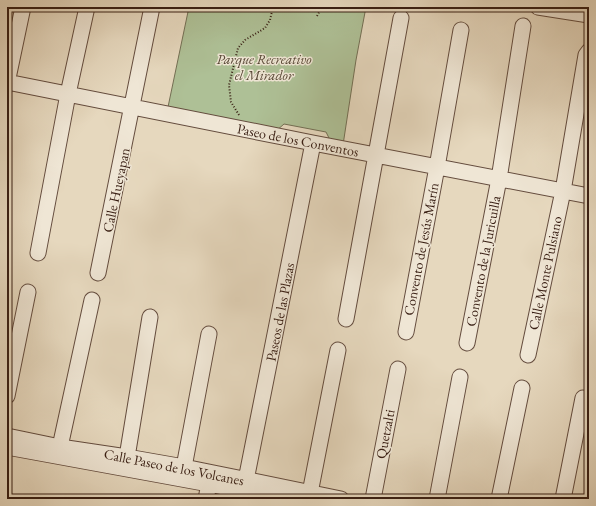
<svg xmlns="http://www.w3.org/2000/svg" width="596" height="506" font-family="'EB Garamond',serif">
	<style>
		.green { fill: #aec096; stroke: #736f54 }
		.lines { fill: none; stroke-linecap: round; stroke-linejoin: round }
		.minor-casing { stroke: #644c3e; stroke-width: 17 }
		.path { stroke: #381e13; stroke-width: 2; stroke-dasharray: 1 2; stroke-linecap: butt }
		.minor { stroke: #efe6d5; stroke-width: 15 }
		.labels { text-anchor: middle; stroke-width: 3; stroke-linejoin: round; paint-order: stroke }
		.park-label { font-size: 14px; font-style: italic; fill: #564634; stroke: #efe6d5 }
		.street-label { font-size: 14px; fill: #381e13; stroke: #efe6d5 }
	</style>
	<rect width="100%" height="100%" fill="#e6d8be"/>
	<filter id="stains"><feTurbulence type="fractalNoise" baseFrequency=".005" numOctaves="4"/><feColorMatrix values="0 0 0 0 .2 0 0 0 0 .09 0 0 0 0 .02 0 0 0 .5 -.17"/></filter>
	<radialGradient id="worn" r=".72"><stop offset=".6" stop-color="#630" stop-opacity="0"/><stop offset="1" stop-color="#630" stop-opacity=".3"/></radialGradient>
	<path class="green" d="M189,7H366L356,60L343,145L332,144L326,132L284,124L276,131L168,107Z"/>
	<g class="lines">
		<defs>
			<path id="minor" d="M538,7L589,15
				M7,82L313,143L589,196
				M7,83L23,7
				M38,253L68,94L87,7
				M98,273L152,7
				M346,319L401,18
				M406,332L437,167L461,30
				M467,343L499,179L523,26
				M528,355L563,191L586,55L589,51
				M7,396L28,292
				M7,436L60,447L127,457L184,467L341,499
				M7,447L209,484L279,499
				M58,456L92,300
				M127,457L150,317
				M184,467L209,334
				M246,480L313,143
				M310,493L338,350
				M206,499L209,484
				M373,499L398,369
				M437,499L460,377
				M499,499L522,388
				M563,499L583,398"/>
		</defs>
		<use href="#minor" class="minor-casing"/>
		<path class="path" d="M317,16L322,7
			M239,115L231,102L229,85L238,48L245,40L265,28L270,20L273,7"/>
		<use href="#minor" class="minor"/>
	</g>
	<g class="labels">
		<g class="park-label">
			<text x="264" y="64">Parque Recreativo<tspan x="264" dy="16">el Mirador</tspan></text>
		</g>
		<g class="street-label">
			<text transform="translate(298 140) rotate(11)" y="5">Paseo de los Conventos</text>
			<text transform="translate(116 190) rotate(-78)" y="5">Calle Hueyapan</text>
			<text transform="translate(421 249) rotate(-79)" y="5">Convento de Jesús Marín</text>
			<text transform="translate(483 261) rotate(-79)" y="5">Convento de la Juricuilla</text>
			<text transform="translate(545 273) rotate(-78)" y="5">Calle Monte Pulsiano</text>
			<text transform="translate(280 312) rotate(-79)" y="5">Paseos de las Plazas</text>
			<text transform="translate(385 434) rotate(-79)" y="5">Quetzalti</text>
			<text transform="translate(174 467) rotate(11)" y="5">Calle Paseo de los Volcanes</text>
		</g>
	</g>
	<rect width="596" height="506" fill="none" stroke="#e6d8be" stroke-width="24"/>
	<rect x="8" y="8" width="580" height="490" fill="none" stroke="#381e13" stroke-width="2"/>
	<rect x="12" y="12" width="572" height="482" fill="none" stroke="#381e13"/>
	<rect width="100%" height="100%" filter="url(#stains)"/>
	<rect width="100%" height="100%" fill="url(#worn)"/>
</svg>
